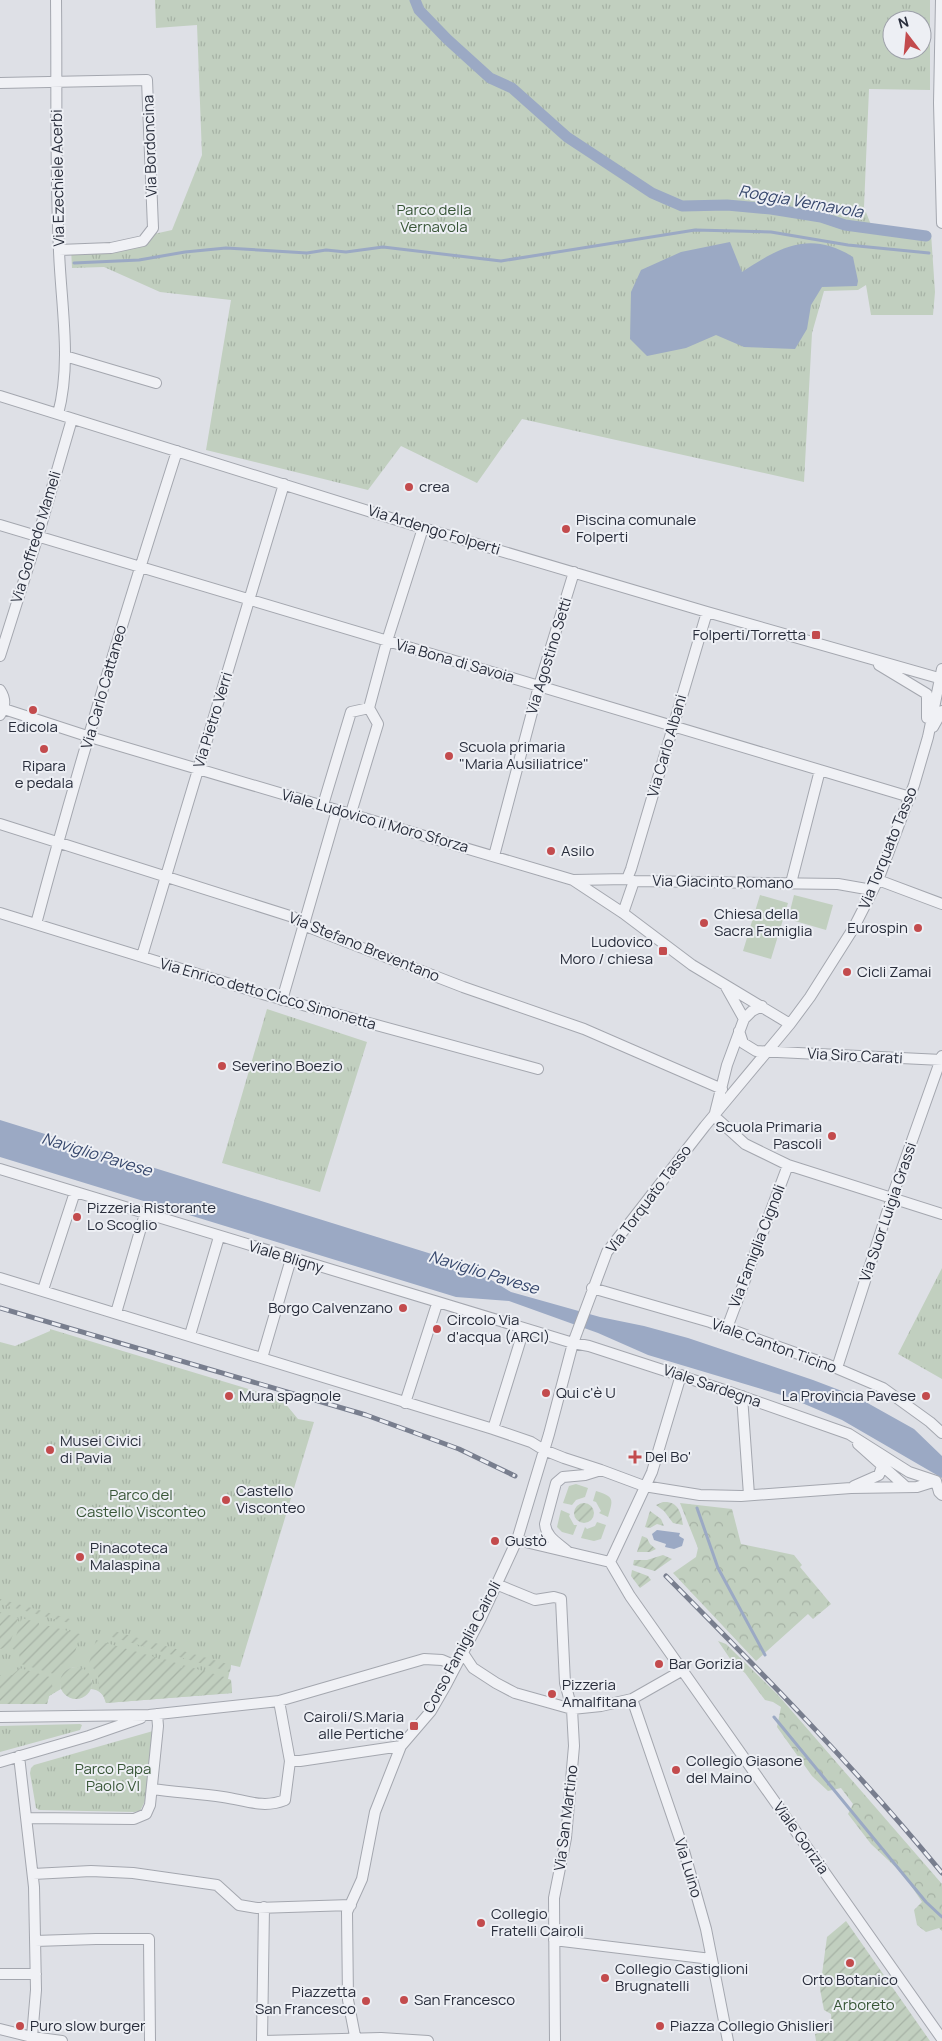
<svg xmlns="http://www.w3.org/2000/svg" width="942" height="2041" font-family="Manrope,sans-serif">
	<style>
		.grass { fill: #c1cfbf }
		.forest { fill: url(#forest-crowns) }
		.park { fill: url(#park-tufts); fill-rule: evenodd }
		.garden { fill: url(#garden-furrows) }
		.water { fill: #9ba9c4 }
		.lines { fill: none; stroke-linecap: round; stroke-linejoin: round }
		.stream { stroke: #9ba9c4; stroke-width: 3 }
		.canal { stroke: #9ba9c4; stroke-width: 11 }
		.minor-casing { stroke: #a4a7af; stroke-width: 12 }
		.minor { stroke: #f0f1f5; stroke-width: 10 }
		.rail-casing { stroke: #787e8e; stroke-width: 5 }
		.rail { stroke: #edeff4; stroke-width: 3; stroke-dasharray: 9; stroke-linecap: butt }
		.poi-dot { fill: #c34b4d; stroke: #edeff4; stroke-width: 2 }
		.labels { text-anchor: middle; stroke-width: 4; stroke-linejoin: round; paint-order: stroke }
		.street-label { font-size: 15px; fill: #282d3b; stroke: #edeff4 }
		.park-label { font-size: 15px; fill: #385637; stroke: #edeff4 }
		.poi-label { font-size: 15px; fill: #282d3b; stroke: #edeff4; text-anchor: start }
		.water-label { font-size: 16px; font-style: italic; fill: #36476c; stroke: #edeff4 }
	</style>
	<defs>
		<pattern id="forest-crowns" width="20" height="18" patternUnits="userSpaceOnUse" patternTransform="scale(1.25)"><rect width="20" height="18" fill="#c1cfbf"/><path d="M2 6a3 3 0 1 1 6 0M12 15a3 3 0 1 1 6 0" fill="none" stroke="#a6b2a5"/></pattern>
		<pattern id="park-tufts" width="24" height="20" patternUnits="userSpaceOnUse" patternTransform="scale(1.25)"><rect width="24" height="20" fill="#c1cfbf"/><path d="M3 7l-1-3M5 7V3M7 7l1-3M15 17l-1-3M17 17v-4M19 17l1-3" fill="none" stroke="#a6b2a5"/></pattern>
		<pattern id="garden-furrows" width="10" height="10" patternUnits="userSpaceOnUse" patternTransform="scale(1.25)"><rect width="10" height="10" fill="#c1cfbf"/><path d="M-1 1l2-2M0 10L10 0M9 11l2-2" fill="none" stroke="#a6b2a5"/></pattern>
	</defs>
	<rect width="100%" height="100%" fill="#dee0e6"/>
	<path class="grass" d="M760,895L788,903L771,959L743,951Z
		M794,895L833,905L826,930L788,919Z
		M576,1484L588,1488L585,1497L576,1500L572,1505L563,1503L569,1486Z
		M596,1491C615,1497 613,1499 608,1517L599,1513L601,1511L596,1502L593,1501Z
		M561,1510L570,1514L569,1516L574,1525H577L573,1535L562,1532L557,1527Z
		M597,1522L606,1525L601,1539L594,1541L581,1538L585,1527L587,1529L595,1526Z"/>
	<path class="forest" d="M680,1503L732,1509L741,1544L794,1555L802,1565L800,1567L831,1604L813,1619L808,1614L756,1661L673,1573L696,1557L698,1548Z
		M718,1641L726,1644L778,1695L942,1884V1931L939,1928L926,1932L917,1925L914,1910L922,1902L904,1875L871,1844L848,1814L853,1804L841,1788L828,1791L812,1776L777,1727L781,1707L773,1702L765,1700L745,1673L733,1663Z"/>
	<path class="park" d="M155,0H930V90L869,89L864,207L871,225L931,233L935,292L933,315H871L866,285L858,290L824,291L812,333L804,482L522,419L477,483L401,446L368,490L206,450L231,300L160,292L104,267L72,268L71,247L118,242L172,230L202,155L197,25L156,28ZM892,20H922V50H892Z
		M267,1009L367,1042L320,1192L222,1163Z
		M942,1268V1379L898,1354Z
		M50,1329L285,1400L284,1402L298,1419L314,1422L240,1667L231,1665L228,1679L231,1680L232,1693L106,1703C104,1694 99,1690 91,1689L92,1680L76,1667C64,1668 59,1678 61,1689L49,1696L47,1704H0V1342L15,1346L50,1331Z
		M80,1724L82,1725L80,1730L0,1752V1726Z
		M153,1731L145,1801L140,1811L134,1812L39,1810L36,1808L30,1773L31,1768L34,1765Z"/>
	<path class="garden" d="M663,1502C678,1501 681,1512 683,1525L673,1523L664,1511L656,1505Z
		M574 1513a10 10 0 1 1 20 0a10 10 0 1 1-20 0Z
		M650,1511L661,1519L664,1526L657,1524L650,1528L645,1527Z
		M642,1536L647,1538L650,1544L656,1549L650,1552H637Z
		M663,1555L672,1559L655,1571L633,1565L634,1560H647Z
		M632,1570L648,1576L651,1580L640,1588L631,1576Z
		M0,1599L70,1619L69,1623L0,1604Z
		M0,1612L18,1618L9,1647L0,1649Z
		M22,1618L39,1623V1625L44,1627L45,1625L80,1634L73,1660L61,1665L54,1674L21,1664L19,1654L12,1648Z
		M114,1631L231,1665L230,1672L112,1637Z
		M96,1640L158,1658L157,1660L162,1662L164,1659L176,1663L175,1666L182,1668L183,1665L228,1678V1679L231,1680L232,1693L106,1703L103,1695L99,1691L98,1674L89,1663Z
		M60 1683a16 16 0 1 1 32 0a16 16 0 1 1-32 0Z
		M20,1668L53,1678L52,1685L55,1692L49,1696L47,1704H0V1675H12Z
		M846,1921L930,2041H816L815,2034L832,2030L831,2014L824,2010L820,1989L827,1937Z"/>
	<path class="water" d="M730,242L742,272C780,247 810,230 853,257L858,281L857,286L822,287L811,305L807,329L795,349L744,347L716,335L686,348L647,356L630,339L631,292L641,270L681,252Z
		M0,1120L467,1265L511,1292L600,1317L644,1326L688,1338L813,1380L855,1396L914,1429L942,1456V1478L842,1420L788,1397L648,1355L598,1333L509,1301L456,1297L0,1157Z
		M657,1530L680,1533L679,1536L684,1539L682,1546L674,1549L665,1547L666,1544L654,1540L652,1534Z"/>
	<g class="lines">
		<path class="stream" d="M74,263L139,260L185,252L226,248L307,253L326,250L346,252L383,247L501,261L695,230L771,232L848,245L929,253
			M697,1508L718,1568L765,1655
			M774,1717L926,1902L942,1917"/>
		<path class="canal" d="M415,0L419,10L447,39L490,78L512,88L567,137L652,193L682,206L727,205L771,209L821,217L845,225L926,236"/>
		<defs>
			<path id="minor" d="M56,0C57,84 55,168 59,251C61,305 72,362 58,414
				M941,0L939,103L942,223
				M0,83L147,80L153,228L143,241L111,248L59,250
				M65,356L156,383
				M0,396L413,525L707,612L942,679
				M0,525L910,797
				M0,656L38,536L72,419
				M879,665L927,694V718
				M0,690C6,699 6,706 0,715
				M4,709L90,737L573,880L623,913L692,965L790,1024
				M933,727L942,711
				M323,805L351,712L369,708
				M351,813L378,724L369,708L387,641L423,528
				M0,824L293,917L303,925L463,987L584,1029L722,1089
				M494,856L539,686L574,572
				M627,879L631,869L707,612
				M573,880L627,879L634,881L838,884L872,890
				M878,880L942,904
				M791,883L820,770
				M0,913L266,995L538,1069
				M623,913L634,881
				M36,924C78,765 127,608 177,451
				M142,956L284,484
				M725,985L744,1019
				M282,1000L337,810
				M739,1031L743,1043L756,1051L942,1060
				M715,1113L727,1065L744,1019L752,1011L762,1006
				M714,1116L745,1144L788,1165L942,1214
				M0,1169L573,1343L589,1346L721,1389L849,1434L909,1472L936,1481
				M0,1278L493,1429L531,1442L544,1450L564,1458L601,1470L644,1486L700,1495L741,1496L851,1488L917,1487L936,1481
				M592,1288L710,1322L829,1365L883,1388L930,1422L942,1433
				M43,1290L75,1192
				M116,1313L145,1214
				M727,1328L788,1165
				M190,1335L219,1237
				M262,1358L291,1259
				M837,1368L892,1197L942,1056
				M742,1396L749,1495
				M405,1403L437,1304
				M493,1429L524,1329
				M858,1444L905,1486
				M936,1481L939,1492L942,1495
				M854,1486L879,1475L882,1466
				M517,1540L610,1562
				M567,1551C558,1543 546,1537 545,1524L556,1483L563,1477L585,1475L601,1470
				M610,1562L630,1596L942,2039
				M610,1562L652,1472L681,1375
				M496,1584L535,1600L554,1597L561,1599L565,1683L572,1709L574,1746L566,1838L554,1898L555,2041
				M463,1653L473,1668L496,1683L515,1693L572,1709L601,1706L632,1699L683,1670
				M632,1699L684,1851L706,1929L728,2041
				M0,1717L149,1715L279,1701L424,1659L442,1660L456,1666
				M19,1756L34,1887L36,1990L32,2037
				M290,1761H300L401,1746
				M0,1762L89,1736L141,1718
				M152,1789C176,1792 200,1794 223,1797C245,1800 263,1809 285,1800L290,1761L279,1701
				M28,1818L134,1819L146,1814L150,1805L158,1726L157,1714
				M33,1874L91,1871L133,1873L217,1885L239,1905L257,1908L351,1905
				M554,1940L711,1959
				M35,1941L96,1939H149L150,2041
				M0,1974H36
				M0,2029L32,2037L62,2041
				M262,2041L264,1907
				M263,2041L381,2038L428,2041
				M356,2041L348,2000L347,1912L362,1879L375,1812L401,1746L431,1711L446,1685L481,1618L517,1540L549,1434L573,1343L607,1252L705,1126L790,1024L810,997L853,929L878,880L914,785L928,737L942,669"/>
		</defs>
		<use href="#minor" class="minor-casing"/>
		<use href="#minor" class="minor"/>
		<defs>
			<path id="rail" d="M0,1308L366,1415L459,1449L515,1476
				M666,1576C761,1672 856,1768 942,1873"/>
		</defs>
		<use href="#rail" class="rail-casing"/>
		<use href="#rail" class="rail"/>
	</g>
	<g class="poi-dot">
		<circle cx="409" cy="487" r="5"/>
		<circle cx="566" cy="529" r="5"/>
		<rect x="811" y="630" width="10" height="10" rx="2.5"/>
		<circle cx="33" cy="710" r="5"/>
		<circle cx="44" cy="749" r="5"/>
		<circle cx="449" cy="756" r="5"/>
		<circle cx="551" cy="851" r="5"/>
		<circle cx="704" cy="923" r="5"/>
		<circle cx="918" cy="928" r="5"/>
		<rect x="658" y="946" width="10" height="10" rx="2.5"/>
		<circle cx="847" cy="972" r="5"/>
		<circle cx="222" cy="1066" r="5"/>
		<circle cx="832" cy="1136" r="5"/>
		<circle cx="77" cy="1217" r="5"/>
		<circle cx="403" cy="1308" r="5"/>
		<circle cx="437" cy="1329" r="5"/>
		<circle cx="546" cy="1393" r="5"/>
		<circle cx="229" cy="1396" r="5"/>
		<circle cx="926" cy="1396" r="5"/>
		<circle cx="50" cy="1450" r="5"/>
		<path d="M632.5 1449.5h5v5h5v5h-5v5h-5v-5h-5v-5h5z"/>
		<circle cx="226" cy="1500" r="5"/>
		<circle cx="495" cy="1541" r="5"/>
		<circle cx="80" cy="1557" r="5"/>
		<circle cx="659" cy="1664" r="5"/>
		<circle cx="552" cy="1694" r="5"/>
		<rect x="409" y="1721" width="10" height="10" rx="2.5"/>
		<circle cx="676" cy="1770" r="5"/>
		<circle cx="481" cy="1923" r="5"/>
		<circle cx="850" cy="1963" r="5"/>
		<circle cx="605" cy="1978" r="5"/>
		<circle cx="404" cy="2000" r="5"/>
		<circle cx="366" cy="2001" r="5"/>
		<circle cx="20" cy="2026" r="5"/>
		<circle cx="660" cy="2026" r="5"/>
	</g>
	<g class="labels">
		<g class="street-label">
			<text transform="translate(150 146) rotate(-92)" y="5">Via Bordoncina</text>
			<text transform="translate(58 178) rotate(-91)" y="5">Via Ezechiele Acerbi</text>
			<text transform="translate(434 530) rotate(17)" y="5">Via Ardengo Folperti</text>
			<text transform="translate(36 537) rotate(-73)" y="5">Via Goffredo Mameli</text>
			<text transform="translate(549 656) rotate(-73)" y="5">Via Agostino Setti</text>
			<text transform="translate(455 661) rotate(16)" y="5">Via Bona di Savoia</text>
			<text transform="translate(104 687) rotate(-74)" y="5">Via Carlo Cattaneo</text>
			<text transform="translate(213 720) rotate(-73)" y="5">Via Pietro Verri</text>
			<text transform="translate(667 746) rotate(-74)" y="5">Via Carlo Albani</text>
			<text transform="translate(375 821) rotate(16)" y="5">Viale Ludovico il Moro Sforza</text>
			<text transform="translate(888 848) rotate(-68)" y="5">Via Torquato Tasso</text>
			<text transform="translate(723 882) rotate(1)" y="5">Via Giacinto Romano</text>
			<text transform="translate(364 947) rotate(22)" y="5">Via Stefano Breventano</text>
			<text transform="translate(268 994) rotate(16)" y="5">Via Enrico detto Cicco Simonetta</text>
			<text transform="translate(855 1056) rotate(3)" y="5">Via Siro Carati</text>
			<text transform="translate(649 1199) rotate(-53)" y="5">Via Torquato Tasso</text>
			<text transform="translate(888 1212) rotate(-71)" y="5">Via Suor Luigia Grassi</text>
			<text transform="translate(757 1246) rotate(-69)" y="5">Via Famiglia Cignoli</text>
			<text transform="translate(286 1257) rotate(17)" y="5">Viale Bligny</text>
			<text transform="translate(774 1346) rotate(20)" y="5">Viale Canton Ticino</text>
			<text transform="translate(712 1386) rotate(19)" y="5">Viale Sardegna</text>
			<text transform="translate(462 1647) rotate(-62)" y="5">Corso Famiglia Cairoli</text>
			<text transform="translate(566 1818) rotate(-83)" y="5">Via San Martino</text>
			<text transform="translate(801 1838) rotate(55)" y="5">Viale Gorizia</text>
			<text transform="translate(688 1868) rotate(73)" y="5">Via Luino</text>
		</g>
		<g class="park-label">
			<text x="434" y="215">Parco della<tspan x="434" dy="17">Vernavola</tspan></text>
			<text x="141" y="1500">Parco del<tspan x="141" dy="17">Castello Visconteo</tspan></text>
			<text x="113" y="1774">Parco Papa<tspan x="113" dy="17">Paolo VI</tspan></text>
			<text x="864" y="2010">Arboreto</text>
		</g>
		<g class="poi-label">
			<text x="419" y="492">crea</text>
			<text x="576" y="525">Piscina comunale<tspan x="576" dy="17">Folperti</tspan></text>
			<text x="806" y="640" text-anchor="end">Folperti/Torretta</text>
			<text x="33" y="732" text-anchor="middle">Edicola</text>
			<text x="459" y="752">Scuola primaria<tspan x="459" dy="17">"Maria Ausiliatrice"</tspan></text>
			<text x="44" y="771" text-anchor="middle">Ripara<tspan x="44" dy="17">e pedala</tspan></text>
			<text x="561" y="856">Asilo</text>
			<text x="714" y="919">Chiesa della<tspan x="714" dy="17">Sacra Famiglia</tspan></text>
			<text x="908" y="933" text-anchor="end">Eurospin</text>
			<text x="653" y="947" text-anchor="end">Ludovico<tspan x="653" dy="17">Moro / chiesa</tspan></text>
			<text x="857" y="977">Cicli Zamai</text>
			<text x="232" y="1071">Severino Boezio</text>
			<text x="822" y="1132" text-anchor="end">Scuola Primaria<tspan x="822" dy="17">Pascoli</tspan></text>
			<text x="87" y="1213">Pizzeria Ristorante<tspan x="87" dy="17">Lo Scoglio</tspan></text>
			<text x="393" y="1313" text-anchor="end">Borgo Calvenzano</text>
			<text x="447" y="1325">Circolo Via<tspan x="447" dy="17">d'acqua (ARCI)</tspan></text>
			<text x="556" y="1398">Qui c'è U</text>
			<text x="239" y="1401">Mura spagnole</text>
			<text x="916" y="1401" text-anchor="end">La Provincia Pavese</text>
			<text x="60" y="1446">Musei Civici<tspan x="60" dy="17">di Pavia</tspan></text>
			<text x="645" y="1462">Del Bo'</text>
			<text x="236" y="1496">Castello<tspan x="236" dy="17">Visconteo</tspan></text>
			<text x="505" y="1546">Gustò</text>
			<text x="90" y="1553">Pinacoteca<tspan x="90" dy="17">Malaspina</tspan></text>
			<text x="669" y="1669">Bar Gorizia</text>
			<text x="562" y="1690">Pizzeria<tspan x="562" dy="17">Amalfitana</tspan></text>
			<text x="404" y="1722" text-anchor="end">Cairoli/S.Maria<tspan x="404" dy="17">alle Pertiche</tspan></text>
			<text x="686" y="1766">Collegio Giasone<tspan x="686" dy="17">del Maino</tspan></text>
			<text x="491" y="1919">Collegio<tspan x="491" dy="17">Fratelli Cairoli</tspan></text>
			<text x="615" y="1974">Collegio Castiglioni<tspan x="615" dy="17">Brugnatelli</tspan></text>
			<text x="850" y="1985" text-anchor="middle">Orto Botanico</text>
			<text x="356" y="1997" text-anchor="end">Piazzetta<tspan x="356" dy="17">San Francesco</tspan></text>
			<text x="414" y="2005">San Francesco</text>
			<text x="30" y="2031">Puro slow burger</text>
			<text x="670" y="2031">Piazza Collegio Ghislieri</text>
		</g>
		<g class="water-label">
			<text transform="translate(801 201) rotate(10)" y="6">Roggia Vernavola</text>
			<text transform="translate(97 1154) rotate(17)" y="6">Naviglio Pavese</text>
			<text transform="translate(484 1272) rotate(17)" y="6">Naviglio Pavese</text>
		</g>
	</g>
	<g transform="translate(907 35) rotate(344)"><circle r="24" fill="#edeff4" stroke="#9ea1aa"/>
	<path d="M0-4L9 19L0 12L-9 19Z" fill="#c34b4d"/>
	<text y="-8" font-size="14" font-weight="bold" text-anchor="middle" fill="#282d3b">N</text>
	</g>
</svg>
